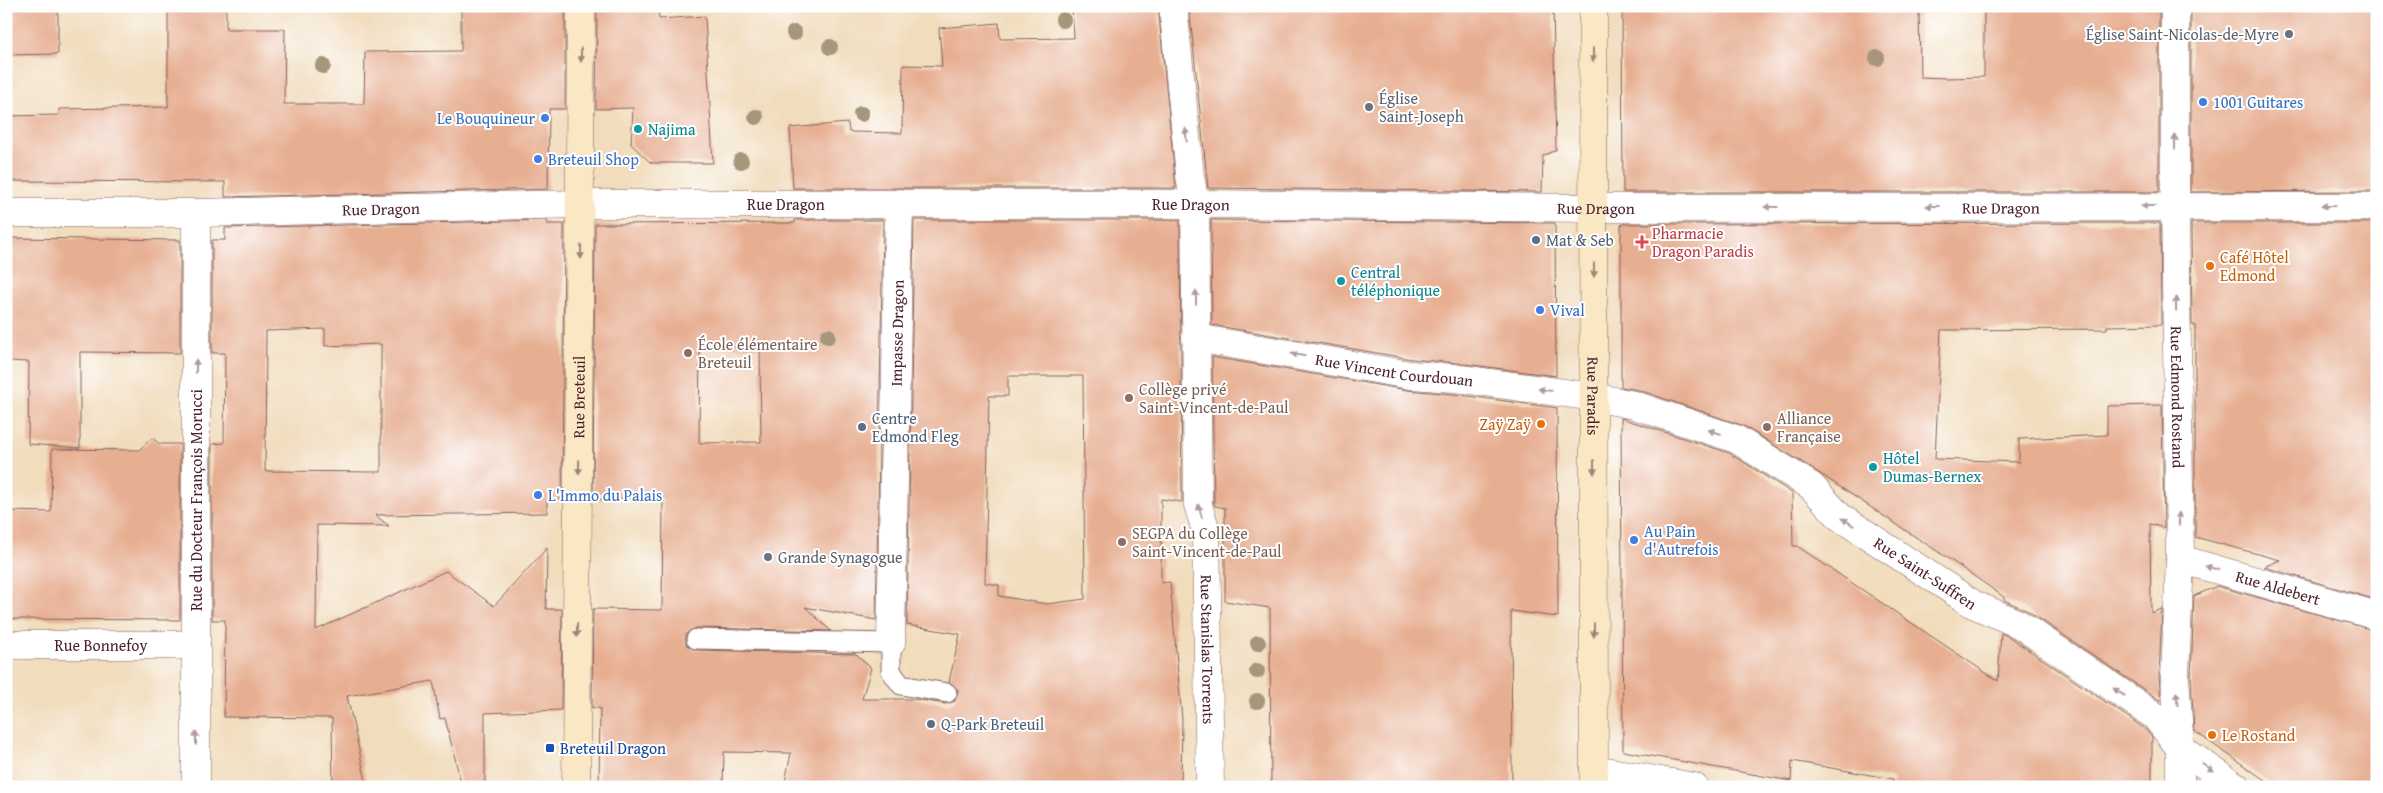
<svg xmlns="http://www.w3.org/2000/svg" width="2383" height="793" font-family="'Gentium Book Plus',serif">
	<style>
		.built { fill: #f2d4be }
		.building { fill: #e7af92; fill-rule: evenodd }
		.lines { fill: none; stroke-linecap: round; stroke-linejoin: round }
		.lane-casing { stroke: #84615e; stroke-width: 21 }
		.street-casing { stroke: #84615e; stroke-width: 29 }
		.secondary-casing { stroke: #84615e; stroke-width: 29 }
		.lane { stroke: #fff; stroke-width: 19 }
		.street { stroke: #fff; stroke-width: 28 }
		.secondary { stroke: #fae7c3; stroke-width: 28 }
		.tree { fill: #a6967c }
		.oneway { fill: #a28377 }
		.oneway2 { fill: #ae9aa0 }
		.worship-dot { fill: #6b7280; stroke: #fff; stroke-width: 2 }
		.shop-dot { fill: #3f7fe0; stroke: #fff; stroke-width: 2 }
		.culture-dot { fill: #0f9aa8; stroke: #fff; stroke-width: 2 }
		.service-dot { fill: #5c6f8a; stroke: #fff; stroke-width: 2 }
		.health-dot { fill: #e0444e; stroke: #fff; stroke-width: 2 }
		.food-dot { fill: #e8710a; stroke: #fff; stroke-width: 2 }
		.education-dot { fill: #8d6e63; stroke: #fff; stroke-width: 2 }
		.transit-dot { fill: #1a4fb4; stroke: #fff; stroke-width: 2 }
		.labels { text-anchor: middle; stroke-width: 4; stroke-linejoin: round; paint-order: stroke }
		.worship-label { font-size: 16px; fill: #5b616d; stroke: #fff; text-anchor: start }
		.shop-label { font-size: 16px; fill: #366cbe; stroke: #fff; text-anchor: start }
		.culture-label { font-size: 16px; fill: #0d838f; stroke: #fff; text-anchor: start }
		.street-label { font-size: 16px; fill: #4a1f2b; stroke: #fff }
		.health-label { font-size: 16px; fill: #be3a42; stroke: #fff; text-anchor: start }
		.service-label { font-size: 16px; fill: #4e5e75; stroke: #fff; text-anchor: start }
		.food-label { font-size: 16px; fill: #c56008; stroke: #fff; text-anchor: start }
		.education-label { font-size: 16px; fill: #785e54; stroke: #fff; text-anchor: start }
		.transit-label { font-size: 16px; fill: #164399; stroke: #fff; text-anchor: start }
	</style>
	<rect width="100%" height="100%" fill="#fff"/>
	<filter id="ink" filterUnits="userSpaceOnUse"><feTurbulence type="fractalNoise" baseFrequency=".02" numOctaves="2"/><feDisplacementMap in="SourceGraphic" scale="10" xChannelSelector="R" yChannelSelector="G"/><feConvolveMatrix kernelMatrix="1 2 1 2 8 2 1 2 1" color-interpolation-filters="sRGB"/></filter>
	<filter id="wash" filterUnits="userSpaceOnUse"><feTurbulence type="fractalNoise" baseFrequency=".0096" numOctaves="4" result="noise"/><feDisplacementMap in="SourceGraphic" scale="20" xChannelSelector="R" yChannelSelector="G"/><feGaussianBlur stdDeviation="1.12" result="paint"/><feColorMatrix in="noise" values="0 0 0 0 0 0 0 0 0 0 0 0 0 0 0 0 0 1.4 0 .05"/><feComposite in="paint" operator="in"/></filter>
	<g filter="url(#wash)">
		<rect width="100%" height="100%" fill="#f1dcbc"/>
		<path class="built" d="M603,334H772V401H603Z"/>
		<g id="blocks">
			<path class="building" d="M6,6H58V54L6,55Z
				M168,6H226V29H285L284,104H364L365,52L461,51V6H565V109H549L548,189L225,197V182L6,181V116L59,115V109L168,107Z
				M597,6H658L659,19L705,16L713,163H651L631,144L633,108L596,109Z
				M1072,6H1158L1176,188H793L790,128L848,123L849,132L902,133L903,65L942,66L939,28L999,23L1000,39L1074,38Z
				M1189,6H1553L1556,150L1543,156L1542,192L1208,188Z
				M1622,6H1919L1920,77L1947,78L1984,77V6H2159V192H1623Z
				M2191,6H2377V191L2191,192Z
				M547,220V224H564L562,499H547V513L375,515L389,526L317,525L316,630L446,571L494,606L547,548L546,609H562L561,710L485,713V787H462L445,718L440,719L433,681L347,696L366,781L361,782V787H333L332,718L224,717L225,620H212V444L224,443L225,353H212V240H225V228ZM325,329V346L381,344V472L265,471L266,331Z
				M795,220H883L876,620L805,607L831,631L696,628L686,634V645L696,650L856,654L871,668L862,699H914L946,704L955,701L958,690L949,682L960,634L907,625L914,220H1180L1182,502L1161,499V583L1170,582L1182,720L1181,787H784L791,753L724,752L723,787H599L600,708H592L593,609L662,610L663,498L593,499L595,224L795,223ZM700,347H760L761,442L699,443ZM1008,376H1083L1085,599L1047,604L999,596V585L985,583L989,396H1008Z
				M1211,220L1555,223L1556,376L1457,363L1412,359L1212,325Z
				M2160,223L2161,325L2107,326V329L1941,330L1935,459L2019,462V439L2107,435V406L2162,405L2164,528L2150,524L2151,613L2162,609L2159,676L2161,701L2028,611L2004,600V597L1958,565L1819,473L1744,426L1639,390L1621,387V225L1624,224Z
				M2191,223H2377V600L2264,567L2280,560L2195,537V325H2192Z
				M7,238L180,240V353L80,352V448L28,444L29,362L7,361Z
				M1212,357L1407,390L1453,394L1557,408L1558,617L1511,611L1512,787H1271L1270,608L1225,601V508L1215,506L1214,503Z
				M1621,418L1729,453L1792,493L1793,546H1797L1998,681L2001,633L2011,638L2144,728L2152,737V787H1892L1893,779L1792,761L1791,781L1623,751Z
				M152,438L160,444H180V620L6,619V511L51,512L52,449L139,450Z
				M2217,586L2377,631V787H2275L2194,731L2191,677L2194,596Z"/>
		</g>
	</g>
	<g filter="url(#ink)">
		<use href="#blocks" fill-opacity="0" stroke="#84615e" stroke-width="1"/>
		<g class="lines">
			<defs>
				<path id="lane" d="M696,639L891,643V671L901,685L947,693"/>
				<g id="street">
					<path id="s1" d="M1173,6L1190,176L1195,204L1198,505L1206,531L1210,787"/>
					<path id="s2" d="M2175,6V205L2180,559L2175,677L2180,748V787"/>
					<path id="s3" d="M6,213H196L581,204H1195L1594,208L2377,207"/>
					<path d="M196,213V787"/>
					<path id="s4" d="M1196,338L1410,375L1455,378L1594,397L1634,405L1736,439L1811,486L1840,517L1973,604L2019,624L2155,716L2180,748L2237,787"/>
					<path id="s5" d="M2180,559L2377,616"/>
					<path id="s6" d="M891,643L899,203"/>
					<path id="s7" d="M6,645H196"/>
					<path d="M1594,769L1694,787"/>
				</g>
				<g id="secondary">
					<path id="s8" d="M1593,6L1594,787"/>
					<path id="s9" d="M576,787L581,6"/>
				</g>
			</defs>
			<use href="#lane" class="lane-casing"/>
			<use href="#street" class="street-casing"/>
			<use href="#secondary" class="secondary-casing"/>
			<use href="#lane" class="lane"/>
			<use href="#street" class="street"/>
			<use href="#secondary" class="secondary"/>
		</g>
		<g class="tree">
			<circle cx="1063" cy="20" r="8"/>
			<circle cx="794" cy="33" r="8"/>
			<circle cx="830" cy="47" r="8"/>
			<circle cx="1877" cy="58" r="8"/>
			<circle cx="323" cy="66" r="8"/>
			<circle cx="861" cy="114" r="8"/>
			<circle cx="756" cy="117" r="8"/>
			<circle cx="741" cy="161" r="8"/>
			<circle cx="828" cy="336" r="8"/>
			<circle cx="1258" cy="643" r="8"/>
			<circle cx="1257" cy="671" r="8"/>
			<circle cx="1257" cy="701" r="8"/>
		</g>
		<defs><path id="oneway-solid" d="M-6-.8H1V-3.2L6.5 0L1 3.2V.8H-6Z" transform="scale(1.25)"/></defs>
		<g class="oneway">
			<use href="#oneway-solid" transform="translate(581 55) rotate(90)"/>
			<use href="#oneway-solid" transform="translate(1593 55) rotate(90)"/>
			<use href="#oneway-solid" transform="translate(581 252) rotate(91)"/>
			<use href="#oneway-solid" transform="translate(1594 270) rotate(90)"/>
			<use href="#oneway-solid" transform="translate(579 467) rotate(91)"/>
			<use href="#oneway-solid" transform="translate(1594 467) rotate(90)"/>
			<use href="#oneway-solid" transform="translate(577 630) rotate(91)"/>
			<use href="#oneway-solid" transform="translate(1594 630) rotate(90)"/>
		</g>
		<g class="oneway2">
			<use href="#oneway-solid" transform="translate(1186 135) rotate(-96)"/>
			<use href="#oneway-solid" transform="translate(2175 142) rotate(-90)"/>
			<use href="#oneway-solid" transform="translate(1933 206) rotate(180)"/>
			<use href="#oneway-solid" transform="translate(2148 206) rotate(180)"/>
			<use href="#oneway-solid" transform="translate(2328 206) rotate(-180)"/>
			<use href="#oneway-solid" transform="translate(1771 207) rotate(180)"/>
			<use href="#oneway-solid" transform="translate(1196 297) rotate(-90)"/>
			<use href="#oneway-solid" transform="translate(2176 304) rotate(-91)"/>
			<use href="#oneway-solid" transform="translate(1298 355) rotate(-170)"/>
			<use href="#oneway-solid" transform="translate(196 366) rotate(-90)"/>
			<use href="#oneway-solid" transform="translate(1545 390) rotate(-172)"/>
			<use href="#oneway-solid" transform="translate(1715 432) rotate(-162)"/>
			<use href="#oneway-solid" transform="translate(1200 511) rotate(-106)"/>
			<use href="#oneway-solid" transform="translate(2179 519) rotate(-91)"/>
			<use href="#oneway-solid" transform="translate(1848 522) rotate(-147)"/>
			<use href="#oneway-solid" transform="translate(2212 568) rotate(-164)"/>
			<use href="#oneway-solid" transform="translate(2119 692) rotate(-146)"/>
			<use href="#oneway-solid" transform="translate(2177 699) rotate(-94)"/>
			<use href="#oneway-solid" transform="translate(196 738) rotate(-90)"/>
			<use href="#oneway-solid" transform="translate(2208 767) rotate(35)"/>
		</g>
	</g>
	<g class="worship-dot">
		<circle cx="2289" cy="34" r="5"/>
		<circle cx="1369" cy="107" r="5"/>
		<circle cx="768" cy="557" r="5"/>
	</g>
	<g class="shop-dot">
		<circle cx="2203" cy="102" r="5"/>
		<circle cx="545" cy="118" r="5"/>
		<circle cx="538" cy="159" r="5"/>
		<circle cx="1540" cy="310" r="5"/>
		<circle cx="538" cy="495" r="5"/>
		<circle cx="1634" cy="540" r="5"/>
	</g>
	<g class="culture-dot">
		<circle cx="638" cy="129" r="5"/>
		<circle cx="1341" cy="281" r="5"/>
		<circle cx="1873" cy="467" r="5"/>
	</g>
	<g class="service-dot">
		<circle cx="1536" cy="240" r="5"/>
		<circle cx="862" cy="427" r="5"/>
		<circle cx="931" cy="724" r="5"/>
	</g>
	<path class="health-dot" d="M1639.5 234.5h5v5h5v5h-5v5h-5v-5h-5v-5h5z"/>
	<g class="food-dot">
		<circle cx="2210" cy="266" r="5"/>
		<circle cx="1541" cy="424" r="5"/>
		<circle cx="2212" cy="735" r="5"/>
	</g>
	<g class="education-dot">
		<circle cx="688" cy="353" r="5"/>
		<circle cx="1129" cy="398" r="5"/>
		<circle cx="1767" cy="427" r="5"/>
		<circle cx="1122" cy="542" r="5"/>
	</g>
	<rect class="transit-dot" x="545" y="743" width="10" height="10" rx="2.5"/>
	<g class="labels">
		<g class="worship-label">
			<text x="2279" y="40" text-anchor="end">Église Saint-Nicolas-de-Myre</text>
			<text x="1379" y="104">Église<tspan x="1379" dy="18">Saint-Joseph</tspan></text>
			<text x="778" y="563">Grande Synagogue</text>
		</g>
		<g class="shop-label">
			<text x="2213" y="108">1001 Guitares</text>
			<text x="535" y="124" text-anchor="end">Le Bouquineur</text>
			<text x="548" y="165">Breteuil Shop</text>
			<text x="1550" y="316">Vival</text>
			<text x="548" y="501">L'Immo du Palais</text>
			<text x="1644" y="537">Au Pain<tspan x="1644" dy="18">d'Autrefois</tspan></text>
		</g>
		<g class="culture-label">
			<text x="648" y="135">Najima</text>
			<text x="1351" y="278">Central<tspan x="1351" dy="18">téléphonique</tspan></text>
			<text x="1883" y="464">Hôtel<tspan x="1883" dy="18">Dumas-Bernex</tspan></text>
		</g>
		<g class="street-label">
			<text dy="6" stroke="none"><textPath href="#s3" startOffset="780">Rue Dragon</textPath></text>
			<text dy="6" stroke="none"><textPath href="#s3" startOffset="1185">Rue Dragon</textPath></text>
			<text dy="6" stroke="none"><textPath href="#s3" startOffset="1995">Rue Dragon</textPath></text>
			<text dy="6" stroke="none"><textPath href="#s3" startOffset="1590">Rue Dragon</textPath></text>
			<text dy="6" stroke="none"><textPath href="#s3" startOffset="375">Rue Dragon</textPath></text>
			<text dy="6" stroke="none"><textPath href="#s6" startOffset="310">Impasse Dragon</textPath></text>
			<text dy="6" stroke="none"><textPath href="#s4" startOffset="201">Rue Vincent Courdouan</textPath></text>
			<text dy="6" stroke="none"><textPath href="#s8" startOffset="390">Rue Paradis</textPath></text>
			<text dy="6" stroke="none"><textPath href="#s9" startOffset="390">Rue Breteuil</textPath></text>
			<text dy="6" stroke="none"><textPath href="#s2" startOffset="391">Rue Edmond Rostand</textPath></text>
			<text transform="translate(196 500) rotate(-90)" y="6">Rue du Docteur François Morucci</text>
			<text dy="6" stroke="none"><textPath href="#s4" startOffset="784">Rue Saint-Suffren</textPath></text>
			<text dy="6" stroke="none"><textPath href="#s5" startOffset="102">Rue Aldebert</textPath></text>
			<text dy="6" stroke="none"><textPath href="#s7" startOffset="95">Rue Bonnefoy</textPath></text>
			<text dy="6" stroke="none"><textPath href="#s1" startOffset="646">Rue Stanislas Torrents</textPath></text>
		</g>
		<g class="health-label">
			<text x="1652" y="239">Pharmacie<tspan x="1652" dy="18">Dragon Paradis</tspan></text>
		</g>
		<g class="service-label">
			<text x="1546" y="246">Mat &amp; Seb</text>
			<text x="872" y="424">Centre<tspan x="872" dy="18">Edmond Fleg</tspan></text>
			<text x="941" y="730">Q-Park Breteuil</text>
		</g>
		<g class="food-label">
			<text x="2220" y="263">Café Hôtel<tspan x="2220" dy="18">Edmond</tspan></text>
			<text x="1531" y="430" text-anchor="end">Zaÿ Zaÿ</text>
			<text x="2222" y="741">Le Rostand</text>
		</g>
		<g class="education-label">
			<text x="698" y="350">École élémentaire<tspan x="698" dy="18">Breteuil</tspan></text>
			<text x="1139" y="395">Collège privé<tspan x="1139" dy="18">Saint-Vincent-de-Paul</tspan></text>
			<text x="1777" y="424">Alliance<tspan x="1777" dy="18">Française</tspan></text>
			<text x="1132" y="539">SEGPA du Collège<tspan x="1132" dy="18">Saint-Vincent-de-Paul</tspan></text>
		</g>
		<g class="transit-label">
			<text x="560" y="754">Breteuil Dragon</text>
		</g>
	</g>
	<rect width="2383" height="793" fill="none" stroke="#fff" stroke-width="25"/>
</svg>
